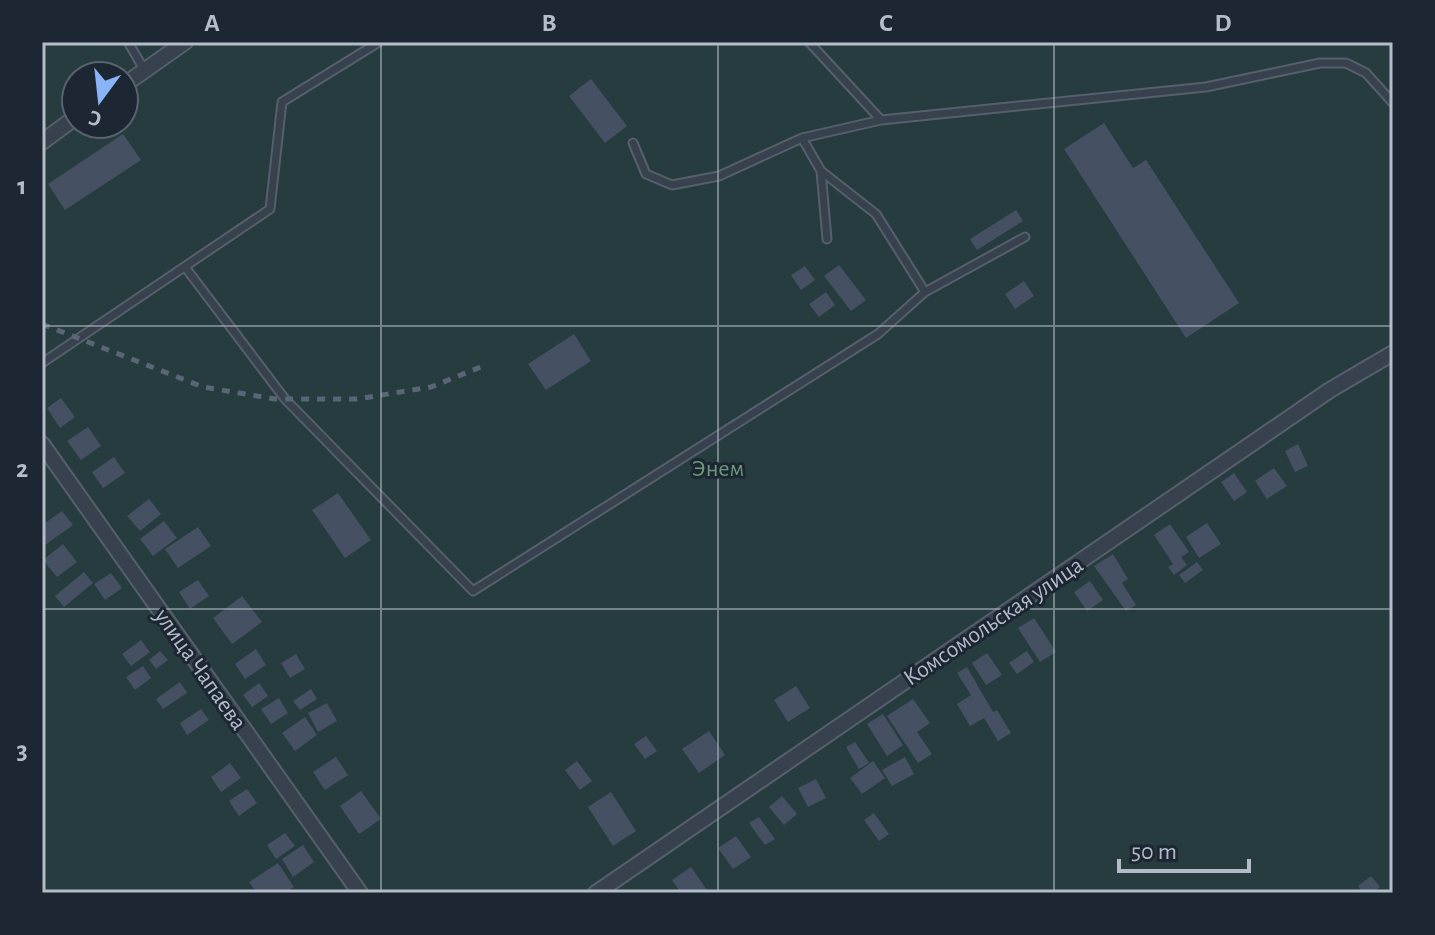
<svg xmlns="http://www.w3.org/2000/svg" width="1435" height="935" font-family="'Alegreya Sans',sans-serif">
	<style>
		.green { fill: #263c3f; fill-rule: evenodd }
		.building { fill: #455162 }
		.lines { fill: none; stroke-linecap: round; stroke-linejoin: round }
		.service-casing { stroke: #565f6c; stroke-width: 11 }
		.minor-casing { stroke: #565f6c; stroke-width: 18 }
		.service { stroke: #38414e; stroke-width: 7 }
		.minor { stroke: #38414e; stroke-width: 14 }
		.rail { stroke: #5a6575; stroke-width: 5; stroke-dasharray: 8 8; stroke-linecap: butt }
		.grid { fill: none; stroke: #b4bcc9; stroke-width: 2; stroke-opacity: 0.55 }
		.labels { text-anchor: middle; stroke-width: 6; stroke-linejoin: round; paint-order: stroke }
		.park-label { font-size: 24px; fill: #6b9a76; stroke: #1d2633 }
		.street-label { font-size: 24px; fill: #b4bcc9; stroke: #1d2633 }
		.neatline { fill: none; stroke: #b4bcc9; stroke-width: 3 }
		.grid-label { font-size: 26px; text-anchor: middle; font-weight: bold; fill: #b4bcc9 }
	</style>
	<rect width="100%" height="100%" fill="#242f3e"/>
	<path class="green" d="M42,42H1393V893H42ZM76,76H124V124H76Z"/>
	<path class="building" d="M591,79L627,126L605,143L569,96Z
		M1104,123L1133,168L1146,160L1239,303L1186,338L1064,149Z
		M123,134L141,160L65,210L48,184Z
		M1016,210L1023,221L977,250L970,239Z
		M839,265L866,300L851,311L824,276Z
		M805,266L815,280L801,290L791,275Z
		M1024,281L1034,296L1015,309L1005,294Z
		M826,292L835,305L819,317L809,304Z
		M574,334L591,361L546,390L528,364Z
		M61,398L75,417L60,428L47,408Z
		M88,427L101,446L81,460L67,441Z
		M1298,444L1308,466L1295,472L1285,451Z
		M114,457L125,473L103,488L92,472Z
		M1274,468L1287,486L1267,499L1255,481Z
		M1234,473L1247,492L1234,501L1221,482Z
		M338,493L371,540L345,558L312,510Z
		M149,499L161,514L140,531L127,516Z
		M62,511L73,525L45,545L42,541V525Z
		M164,521L177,538L153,556L140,539Z
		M1207,523L1221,544L1199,558L1186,537Z
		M1170,524L1189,552L1181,557L1187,565L1174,575L1168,567L1173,564L1154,535Z
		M198,527L211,546L178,568L165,549Z
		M63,544L77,562L57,577L43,560Z
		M1113,554L1128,579L1122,583L1136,605L1126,611L1094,566Z
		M1197,562L1203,570L1185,583L1179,575Z
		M84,572L93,583L64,607L55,596Z
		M111,573L122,588L105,600L94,584Z
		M198,580L209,596L190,609L179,592Z
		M1090,581L1103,600L1087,611L1074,592Z
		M242,596L262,622L232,644L213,618Z
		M1034,618L1056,652L1040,662L1018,628Z
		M141,640L150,652L131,666L122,654Z
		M256,649L266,665L245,679L235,664Z
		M160,651L168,660L156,669L149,660Z
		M1027,651L1034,662L1017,674L1009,663Z
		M987,653L1002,675L986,685L972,663Z
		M296,654L305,669L290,678L281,663Z
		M143,666L151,678L135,690L126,677Z
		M967,667L993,712L997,710L1011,733L998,741L984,718L970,726L957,704L971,695L957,673Z
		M180,682L187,693L163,709L156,699Z
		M259,683L268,696L252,707L243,695Z
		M796,686L810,708L788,722L774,700Z
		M311,689L317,699L300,710L293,701Z
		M279,698L288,713L271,724L261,709Z
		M913,699L930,723L917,732L932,754L918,763L887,716Z
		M327,703L337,721L318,732L308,713Z
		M201,709L209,720L187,735L180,723Z
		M883,714L903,745L887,756L867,724Z
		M305,717L317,735L295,751L282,733Z
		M709,731L725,755L699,773L682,749Z
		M646,736L657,751L645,759L634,744Z
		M855,742L869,763L859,769L846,747Z
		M336,757L348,775L325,790L313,772Z
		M905,757L914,774L892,786L882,770Z
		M577,761L592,781L580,790L565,770Z
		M873,761L885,778L862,794L850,778Z
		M230,763L241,778L221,792L211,777Z
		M816,779L826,798L808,807L798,788Z
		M247,789L257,803L239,816L229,801Z
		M361,791L381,819L359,834L340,806Z
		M611,792L636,831L613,846L588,807Z
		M782,796L797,814L784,825L769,807Z
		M874,813L889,834L879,841L864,820Z
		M759,817L775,839L765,845L749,823Z
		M285,833L295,846L276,859L267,845Z
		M736,836L751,857L733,869L718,848Z
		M303,845L314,862L293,877L282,859Z
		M278,863L294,887L284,893H257L249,882Z
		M691,867L707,890L703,893H681L672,880Z
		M1371,876L1380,887L1372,893H1363L1358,886Z"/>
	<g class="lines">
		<defs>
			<path id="service" d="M128,42L145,71
				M809,42L881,120L1206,87L1320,63H1346L1366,73L1393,103
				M802,138L821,171L876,214L925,292L1025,237
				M633,143L646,174L672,185L719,176L802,138L881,120
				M821,171L827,239
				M185,267L285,399L473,591L878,334L925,292
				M42,363L270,209L282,102L379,42"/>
			<path id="minor" d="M124,85L185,42
				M42,142L76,117
				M42,444L360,893
				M596,893L1330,390L1393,353"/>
		</defs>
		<use href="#service" class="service-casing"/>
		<use href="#minor" class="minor-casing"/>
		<use href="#service" class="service"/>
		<use href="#minor" class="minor"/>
		<path class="rail" d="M42,324L203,387L275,399H357L431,387L483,366"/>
	</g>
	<path class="grid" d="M381,42V893M718,42V893M1054,42V893M42,326H1393M42,609H1393"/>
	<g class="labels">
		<g class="park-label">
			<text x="718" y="476">Энем</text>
		</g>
		<g class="street-label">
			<text transform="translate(993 621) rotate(-34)" y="8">Комсомольская улица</text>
			<text transform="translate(201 669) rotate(55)" y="8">улица Чапаева</text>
		</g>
	</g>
	<rect width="1435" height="935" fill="none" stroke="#1d2633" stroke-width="88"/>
	<g transform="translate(100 100) rotate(195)"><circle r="38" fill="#1d2633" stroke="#59626f" stroke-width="2"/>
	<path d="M0-6L14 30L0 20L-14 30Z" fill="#8ab4f8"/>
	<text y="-12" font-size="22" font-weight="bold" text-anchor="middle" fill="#b4bcc9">С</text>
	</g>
	<path d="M1119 859v12h130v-12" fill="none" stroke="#b4bcc9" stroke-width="4"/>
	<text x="1131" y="859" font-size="24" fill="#b4bcc9" stroke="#1d2633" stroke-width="6" paint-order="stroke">50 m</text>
	<rect x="44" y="44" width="1347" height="847" class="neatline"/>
	<g class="grid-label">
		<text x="212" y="31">A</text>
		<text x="549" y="31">B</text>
		<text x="886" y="31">C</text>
		<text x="1223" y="31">D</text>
		<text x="22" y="194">1</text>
		<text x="22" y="477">2</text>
		<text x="22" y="759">3</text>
	</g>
</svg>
